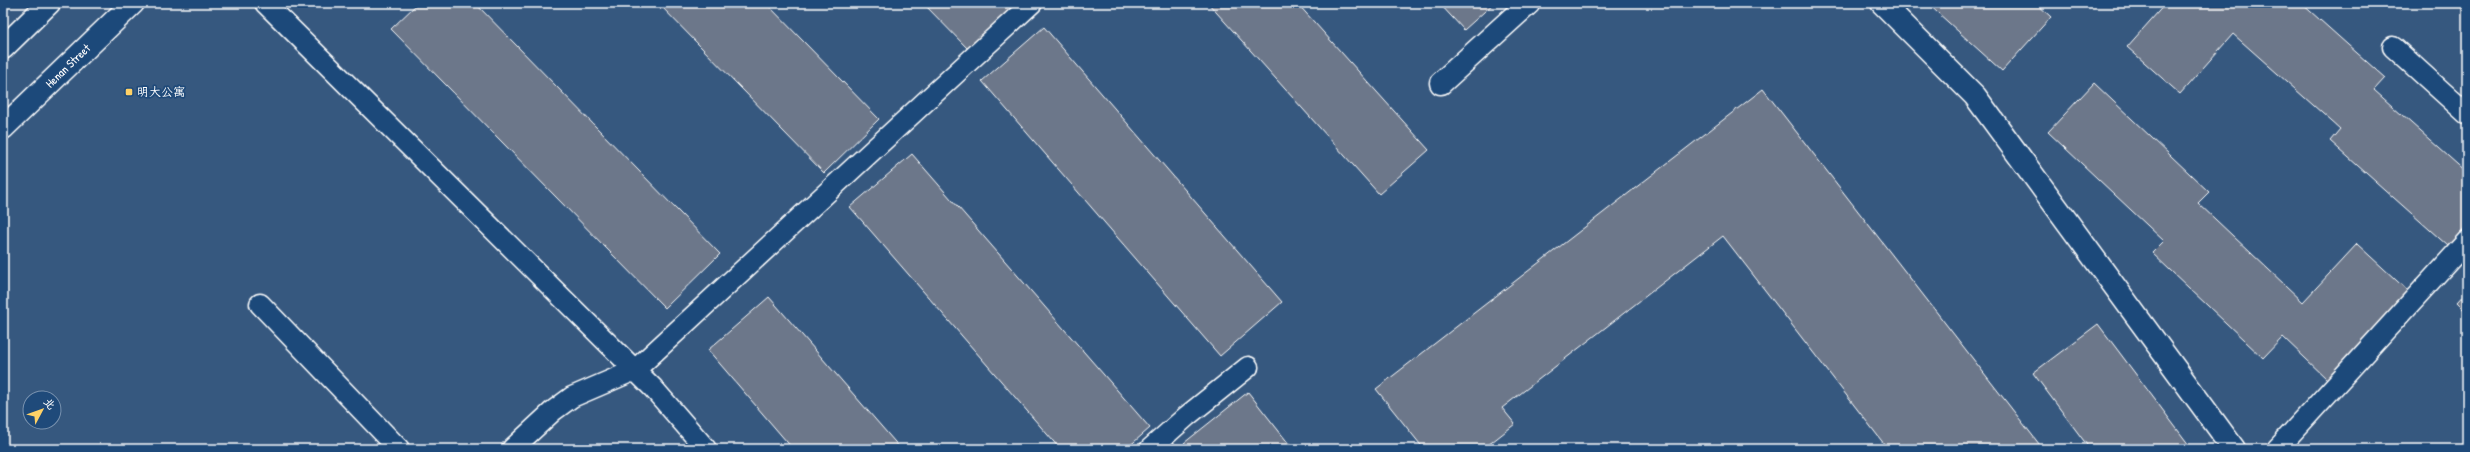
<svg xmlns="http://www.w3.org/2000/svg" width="2470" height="452" font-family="'Patrick Hand','LXGW WenKai TC',sans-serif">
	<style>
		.building { fill: #6c778a; stroke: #fff }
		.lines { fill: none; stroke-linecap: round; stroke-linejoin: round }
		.lane-casing { stroke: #fff; stroke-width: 23 }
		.street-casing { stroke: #fff; stroke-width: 25 }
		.secondary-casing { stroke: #fff; stroke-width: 25 }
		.lane { stroke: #1f4a7a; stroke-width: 20 }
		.street { stroke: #1f4a7a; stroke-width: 22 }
		.secondary { stroke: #1f4a7a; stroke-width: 22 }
		.poi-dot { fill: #ffd166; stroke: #1f4a7a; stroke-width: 1.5 }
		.labels { text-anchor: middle; stroke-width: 3.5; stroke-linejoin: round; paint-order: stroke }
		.street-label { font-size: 12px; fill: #fff; stroke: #1f4a7a }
		.poi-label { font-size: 12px; fill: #fff; stroke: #1f4a7a; text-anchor: start }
	</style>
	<rect width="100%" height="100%" fill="#36587f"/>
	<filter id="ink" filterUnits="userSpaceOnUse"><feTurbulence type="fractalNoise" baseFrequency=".025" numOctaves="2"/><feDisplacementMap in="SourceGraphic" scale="8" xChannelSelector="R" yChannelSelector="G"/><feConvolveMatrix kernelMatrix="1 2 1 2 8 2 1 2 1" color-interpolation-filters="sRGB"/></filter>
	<g filter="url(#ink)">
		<path class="building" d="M418,3H475L720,254L665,308L391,29Z
			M658,3H766L879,119L824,173Z
			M923,3H1017L969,50Z
			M1208,3H1297L1429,150L1379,194Z
			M1439,3H1494L1464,30Z
			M1927,3H2036L2051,17L2002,71Z
			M2166,3H2301L2385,78L2374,90L2467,173V225L2448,246L2330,141L2340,129L2233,34L2180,94L2127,47Z
			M1044,27L1282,302L1220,356L982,81Z
			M2094,83L2209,192L2198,203L2303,302L2357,244L2409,292L2327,379L2283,337L2263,358L2152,253L2164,241L2048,132Z
			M1763,89L2043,449H1888L1723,236L1502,408L1515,424L1483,449H1424L1376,389Z
			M912,154L1150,428L1126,449H1060L850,207Z
			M2467,292V313L2457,303Z
			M769,297L901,449H793L708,350Z
			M2098,324L2192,449H2090L2033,373Z
			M1248,392L1293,449H1189L1184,443Z"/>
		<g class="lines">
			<defs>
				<path id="lane" d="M265,3L653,388L706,449
					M2393,47L2467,114
					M260,304L399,449
					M512,449L553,411L572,397L635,370L1032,3
					M1150,449L1187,416L1248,367
					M2277,449L2467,241"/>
				<path id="street" d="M1882,3L1975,96L2234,449
					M1441,83L1529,3"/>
				<path id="secondary" d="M3,48L49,3
					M3,128L133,3"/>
			</defs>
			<use href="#lane" class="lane-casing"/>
			<use href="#street" class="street-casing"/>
			<use href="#secondary" class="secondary-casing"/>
			<use href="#lane" class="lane"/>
			<use href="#street" class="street"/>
			<use href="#secondary" class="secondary"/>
		</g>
	</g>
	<rect class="poi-dot" x="125" y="88" width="8" height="8" rx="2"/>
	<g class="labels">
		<g class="street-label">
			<text transform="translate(68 66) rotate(-44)" y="4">Henan Street</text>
		</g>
		<g class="poi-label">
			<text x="137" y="96">明大公寓</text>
		</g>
	</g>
	<rect width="2470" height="452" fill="none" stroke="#1f4a7a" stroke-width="16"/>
	<rect x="8" y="8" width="2454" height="436" fill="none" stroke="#fff" stroke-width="1.5" filter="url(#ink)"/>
	<g transform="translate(42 410) rotate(49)"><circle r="19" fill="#1f4a7a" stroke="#7992af"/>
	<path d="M0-3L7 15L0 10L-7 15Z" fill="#ffd166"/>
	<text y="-6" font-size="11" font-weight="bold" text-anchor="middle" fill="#ffffff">北</text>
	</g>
</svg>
